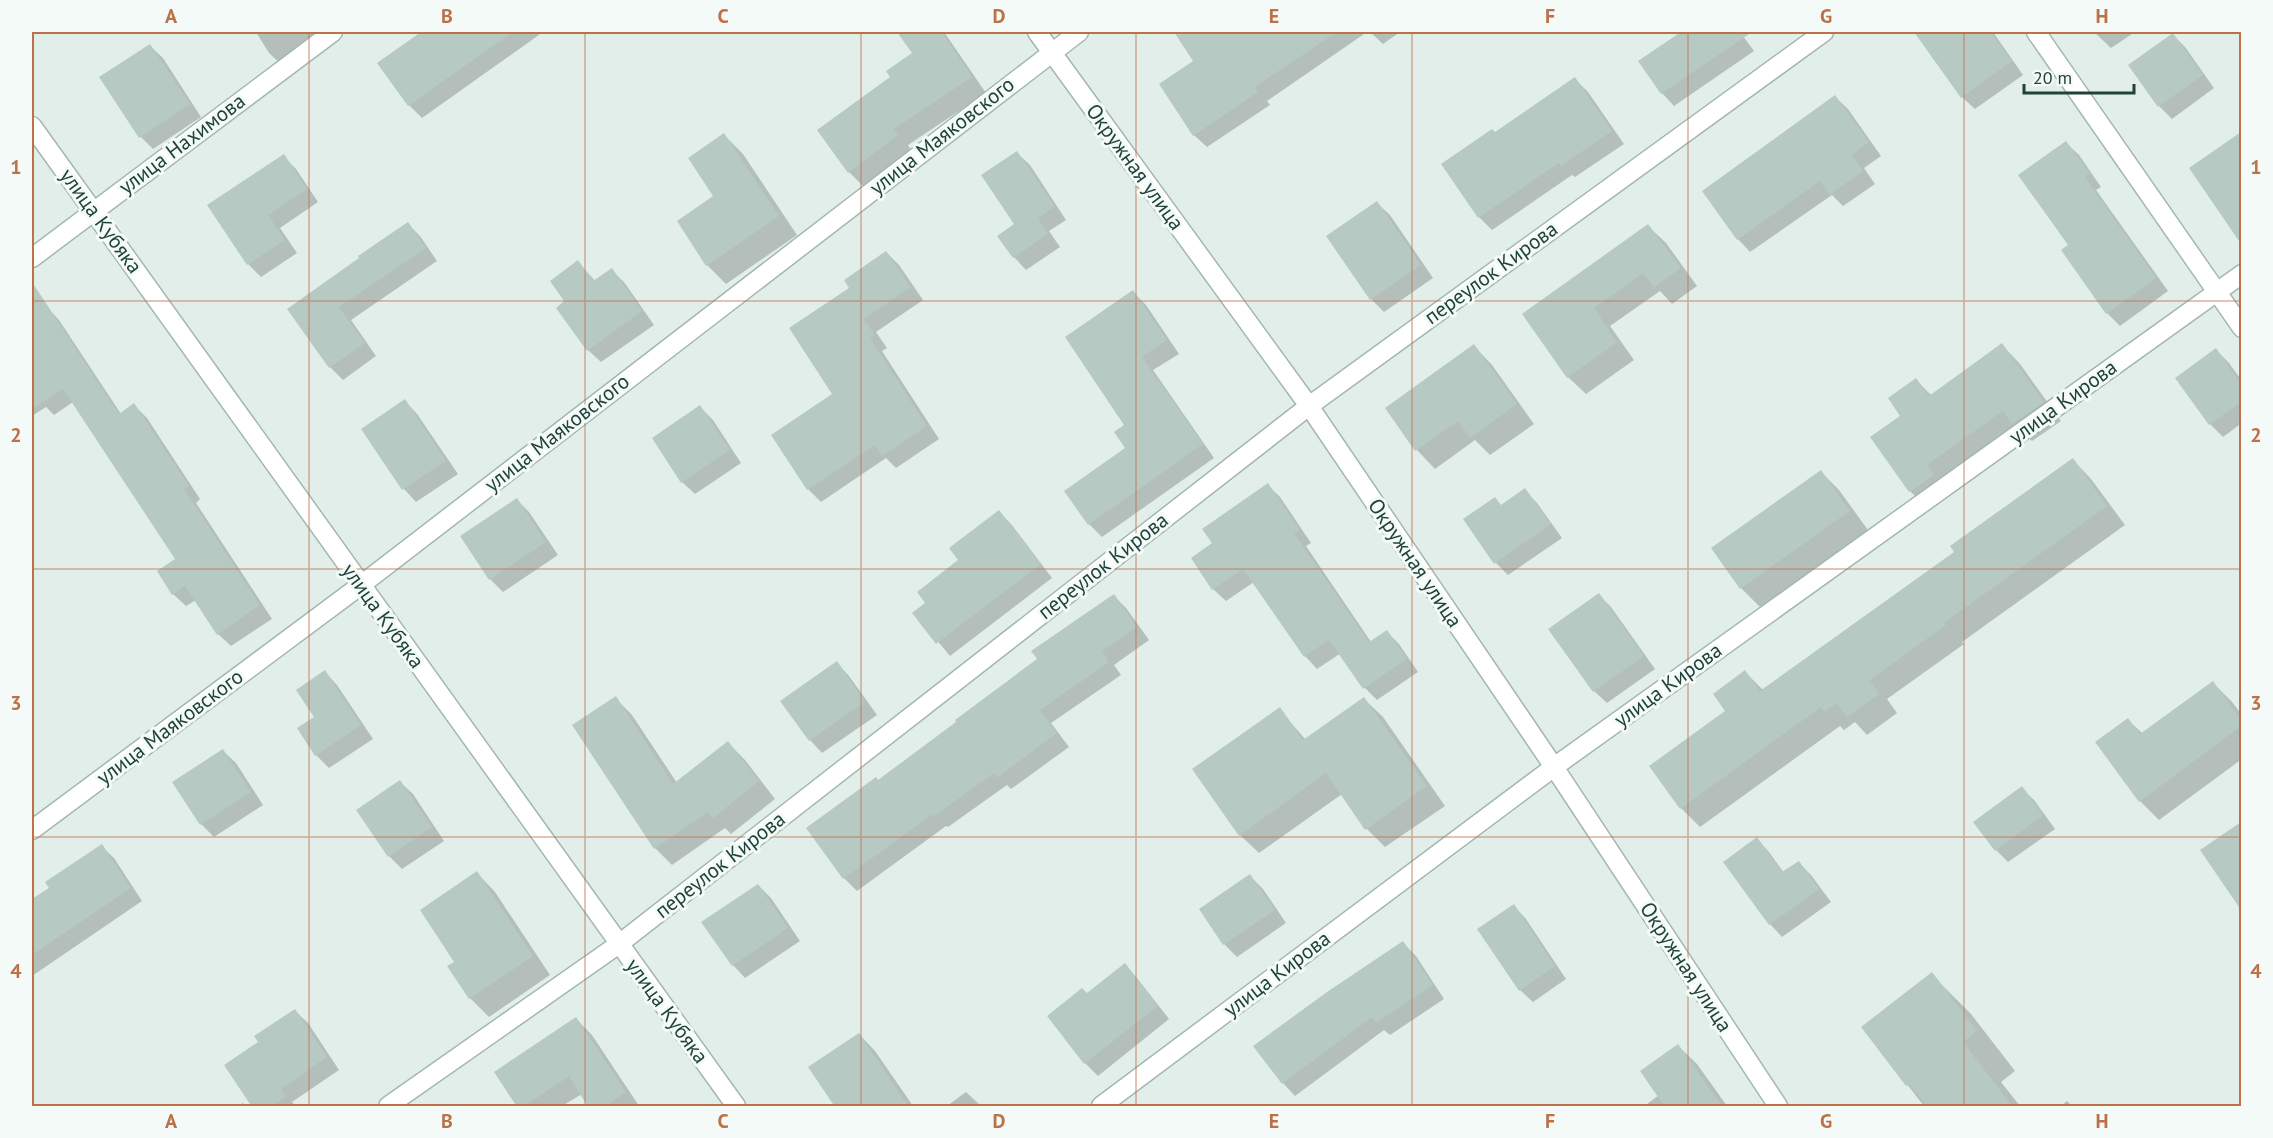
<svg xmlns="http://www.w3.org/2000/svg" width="2273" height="1138" font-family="'PT Sans',sans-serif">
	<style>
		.shadow { fill: #0003 }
		.building { fill: #b7c9c3 }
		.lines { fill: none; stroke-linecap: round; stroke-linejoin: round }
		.minor-casing { stroke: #a4b7b2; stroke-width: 21 }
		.minor { stroke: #fff; stroke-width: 18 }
		.grid { fill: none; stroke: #bc7149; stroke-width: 1.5; stroke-opacity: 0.55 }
		.labels { text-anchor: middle; stroke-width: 6; stroke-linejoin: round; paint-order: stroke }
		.street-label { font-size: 21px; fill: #20423b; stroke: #f3faf7 }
		.neatline { fill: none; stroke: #bc7149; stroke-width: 2 }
		.grid-label { font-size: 20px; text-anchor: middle; font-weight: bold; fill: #bc7149 }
	</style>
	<rect width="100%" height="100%" fill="#e2eeea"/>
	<path class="shadow" d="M256,32H333L282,65L269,53Z
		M424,32H543L422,118L409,105L379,63Z
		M899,32H944L986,93L908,145L912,152L864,187L849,172L892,77L914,54Z
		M1221,32H1367L1267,101L1270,105L1207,147L1194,135L1195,62L1190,53Z
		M1370,32H1400L1383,44Z
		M1683,32H1740L1754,51L1674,106L1662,93L1640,61Z
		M1922,32H1993L2023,75L1975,109L1962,97L1918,34Z
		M2094,32H2135L2111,48Z
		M2172,34L2185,47L2214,88L2172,119L2159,106Z
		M150,46L163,58L201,117L153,149L141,137Z
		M1575,79L1588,92L1624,144L1575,177L1572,175L1492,230L1479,217L1495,134Z
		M1835,97L1848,109L1881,156L1864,168L1875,184L1843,206L1832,195L1750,252L1738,239Z
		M724,135L743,154L797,235L726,284L707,265L679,222L715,197Z
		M2241,135L2242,136V238L2235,232Z
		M2066,143L2079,155L2101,187L2096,190L2168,291L2120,326L2107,313L2063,251L2070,246Z
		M1017,153L1030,165L1066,220L1049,231L1060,247L1026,270L1014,257Z
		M283,156L296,169L318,202L280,228L297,253L261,277L248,264Z
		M1377,203L1390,215L1433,278L1384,312L1371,299L1328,236Z
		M408,224L420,236L437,261L351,320L376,356L343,380L330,367L289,310Z
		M1648,226L1666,243L1697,286L1672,304L1660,291L1610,326L1634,360L1586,394L1568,377L1524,315Z
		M886,252L899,265L923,300L876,332L887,348L882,351L939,439L896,468L886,458L821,502L808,489L835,395Z
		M578,262L595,281L611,270L624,282L654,325L601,362L588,350L566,301Z
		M1133,292L1146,305L1179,354L1153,370L1214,458L1102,537L1089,524L1066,491L1127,448Z
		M47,307L59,320L121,414L134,405L147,418L200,499L196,503L272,619L231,646L218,634L196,600L186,606L173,594L177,559L73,402L54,415L46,407L32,416V317Z
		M2002,345L2020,364L2061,421L2032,441L2021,431L1945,485L1952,494L1929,510L1911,492L1872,437L1902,416L1916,380L1931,395Z
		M1474,346L1492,365L1534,424L1490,455L1475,440L1435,469L1417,450L1387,408Z
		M2216,350L2229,363L2242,381V423L2223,437L2210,424L2177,378Z
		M405,401L417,414L458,474L416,502L404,489L364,429Z
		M700,407L713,420L741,463L695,494L682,482Z
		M2073,460L2091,479L2125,525L1962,642L1964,644L1887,699L1897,713L1867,735L1855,722L1844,730L1840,726L1700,827L1681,808L1651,766L1727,711L1745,672L1764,691L1956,553Z
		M1821,472L1839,490L1868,530L1760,607L1741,588L1713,548Z
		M1267,485L1280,497L1311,543L1306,546L1371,642L1387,632L1399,644L1418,672L1377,700L1365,688L1341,653L1317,669L1305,656L1254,582L1226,601L1213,589L1214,544Z
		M1524,490L1537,503L1562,538L1508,575L1496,563Z
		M516,499L529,512L558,555L503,592L490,579L462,536Z
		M999,512L1011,524L1052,578L950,656L914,613L927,604Z
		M1599,595L1611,607L1655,669L1607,703L1594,691Z
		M1114,596L1126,608L1149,640L1114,665L1121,675L1051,723L1069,747L1011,789L1007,785L948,827L946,826L857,891L844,878L808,829L878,782L1039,660Z
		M837,663L849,676L877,715L822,753L810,740Z
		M325,672L337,685L373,739L329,768L316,755V718Z
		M2213,683L2232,702L2242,715V759L2159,820L2140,801L2128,720L2143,734Z
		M615,698L632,715L677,783L728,743L745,760L775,799L731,834L725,828L672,865L655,848Z
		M1364,699L1383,717L1445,806L1385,847L1367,829L1342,794L1259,853L1240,835L1279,709L1306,740Z
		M223,751L236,763L263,805L214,837L201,824L174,783Z
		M400,782L413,794L444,841L402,869L389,856Z
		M2021,788L2034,800L2055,829L2008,862L1996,850Z
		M2238,826L2242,830V907L2202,851Z
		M1757,839L1769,852L1784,873L1799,863L1811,875L1831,902L1782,937L1770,924Z
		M101,846L114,858L142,901L32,976V901L51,888Z
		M477,873L495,892L550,975L489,1017L470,998L457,963Z
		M1250,876L1263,889L1286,923L1237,957L1224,944L1201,910Z
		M758,885L771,898L800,941L745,978L733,965Z
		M1514,906L1526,919L1566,979L1533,1002L1520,990Z
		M1403,943L1416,956L1444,999L1390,1035L1384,1030L1295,1096L1283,1083Z
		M1124,965L1137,978L1169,1019L1098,1076L1085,1063L1087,995Z
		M1931,974L1971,1014L2015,1071L2001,1082L2020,1106H1924L1863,1028Z
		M295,1011L308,1023L339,1070L292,1102L296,1106H254L260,1042Z
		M576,1019L592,1035L639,1106H590L582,1094L562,1106H518Z
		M859,1034L875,1051L913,1106H837Z
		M1678,1046L1697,1064L1727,1106H1648L1647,1104L1659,1095Z
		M966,1092L981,1106H947Z
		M2067,1101L2072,1106H2061Z
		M243,1103L247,1106H238Z"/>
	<path class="building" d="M421,32H513L408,106L377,63Z
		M897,32H942L972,77L894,129L898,135L848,173L817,130L890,77L886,71L912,53Z
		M1174,32H1337L1255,87L1258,92L1193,136L1159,84L1193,61Z
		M1681,32H1752L1661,94L1638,61Z
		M1914,32H1991L2012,61L1961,98Z
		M2173,33L2203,75L2158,107L2128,65Z
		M150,44L190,104L139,138L99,77Z
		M1575,77L1612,131L1561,166L1559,163L1478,218L1441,164L1492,129L1495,132Z
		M1835,95L1869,142L1852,155L1863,171L1830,195L1820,181L1737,240L1702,191Z
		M2241,132V244L2189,168Z
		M724,133L779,216L706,266L677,221L713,196L688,158Z
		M2066,141L2090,173L2085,177L2156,278L2106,314L2061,250L2068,245L2018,175Z
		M1017,151L1055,206L1038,218L1048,234L1013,258L997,236L1014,224L981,175Z
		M284,154L307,189L268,215L285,240L247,265L207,205Z
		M1377,201L1421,265L1370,300L1326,236Z
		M408,222L426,248L339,307L365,343L329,368L287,309L359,258L358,256Z
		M1648,224L1681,268L1654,287L1643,273L1594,308L1617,342L1567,378L1522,314Z
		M886,251L911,287L864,319L875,335L870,338L927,426L882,456L875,445L807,490L771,435L832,394L789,328L849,288L844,280Z
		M578,260L593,281L612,268L642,311L587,351L556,308L564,301L550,281Z
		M32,282L119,414L134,403L189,486L184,489L260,605L217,635L185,586L172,595L157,571L175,559L63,389L32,409Z
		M1133,290L1167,340L1142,357L1203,444L1088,525L1064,491L1125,448L1114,432L1124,425L1065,337Z
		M2002,343L2044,402L2012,424L2003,411L1927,465L1934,475L1909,492L1870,437L1900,416L1888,398L1916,378L1929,396Z
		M1474,344L1517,404L1470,438L1458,421L1415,451L1385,408Z
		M2216,348L2241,384V402L2209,425L2175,378Z
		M405,399L446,461L402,490L361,429Z
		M700,405L730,450L681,483L652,438Z
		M2073,458L2107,506L1945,622L1946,625L1870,680L1879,694L1847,717L1837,703L1824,712L1821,707L1680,809L1649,766L1725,711L1713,694L1745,670L1760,691L1954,552L1950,546Z
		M1821,470L1850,511L1740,589L1711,548Z
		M1268,483L1300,530L1294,533L1369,642L1387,630L1407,659L1363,689L1329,640L1304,657L1243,569L1212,590L1191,558L1212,543L1202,529Z
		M1525,488L1551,524L1494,564L1463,519L1495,497L1501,505Z
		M517,498L546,542L489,580L460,536Z
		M999,510L1041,564L936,644L912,613L925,603L917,592L958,560L949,548Z
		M1599,593L1644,656L1593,692L1548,629Z
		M1114,594L1137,627L1102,651L1109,662L1040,710L1057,733L997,778L994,773L934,816L933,814L843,879L806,828L876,777L878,780L956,722L955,720L1037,659L1031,651Z
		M837,661L865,702L809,741L780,701Z
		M325,670L361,725L315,756L297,728L314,717L296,690Z
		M2213,681L2241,720V726L2139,802L2095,742L2128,718L2140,734Z
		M616,696L673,784L728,741L759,781L713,818L708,812L654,849L572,725Z
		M1364,697L1427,786L1365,830L1326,773L1239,836L1192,769L1280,707L1303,740Z
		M223,749L251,792L200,825L172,782Z
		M400,780L432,827L388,857L356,810Z
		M2022,786L2043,815L1995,851L1973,822Z
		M2241,822V910L2200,850Z
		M1757,837L1782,872L1799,861L1819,889L1769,925L1723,862Z
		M102,844L131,888L32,955V899L49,888L45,882Z
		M477,871L533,956L469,999L447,966L454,962L420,910Z
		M1250,874L1275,910L1223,945L1199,909Z
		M758,884L788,928L732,966L701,922Z
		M1514,904L1555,966L1519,991L1477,929Z
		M1403,941L1433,985L1376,1023L1372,1017L1282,1084L1253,1046L1327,992Z
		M1125,963L1158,1006L1084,1064L1047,1016L1082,988L1087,993Z
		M1932,972L1977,1031L1963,1042L2013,1107H1927L1909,1084L1906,1086L1861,1027Z
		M295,1009L327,1057L281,1089L286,1096L271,1107H252L224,1065L258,1042L254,1036Z
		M576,1017L626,1092L604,1107H588L569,1076L523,1107H517L494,1072Z
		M859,1033L909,1107H835L808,1067Z
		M1678,1044L1723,1107H1665L1640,1071Z"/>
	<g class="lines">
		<defs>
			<path id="minor" d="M1037,32L1309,406L1554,767L1778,1106
				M2036,32L2242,328
				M32,126L736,1106
				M32,258L333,32
				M32,830L361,585L1079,32
				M388,1106L619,944L1309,406L1824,32
				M1101,1106L1554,767L2242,274"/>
		</defs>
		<use href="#minor" class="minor-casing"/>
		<use href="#minor" class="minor"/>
	</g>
	<path class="grid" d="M309,32V1106M585,32V1106M861,32V1106M1136,32V1106M1412,32V1106M1688,32V1106M1964,32V1106M32,301H2242M32,569H2242M32,837H2242"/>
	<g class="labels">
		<g class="street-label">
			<text transform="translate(942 136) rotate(-38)" y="7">улица Маяковского</text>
			<text transform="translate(182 144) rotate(-37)" y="7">улица Нахимова</text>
			<text transform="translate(1135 167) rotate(54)" y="7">Окружная улица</text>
			<text transform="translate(101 221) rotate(54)" y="7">улица Кубяка</text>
			<text transform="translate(1491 273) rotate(-36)" y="7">переулок Кирова</text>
			<text transform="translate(2063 402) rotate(-36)" y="7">улица Кирова</text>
			<text transform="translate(557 433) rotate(-38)" y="7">улица Маяковского</text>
			<text transform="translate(1415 563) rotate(56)" y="7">Окружная улица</text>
			<text transform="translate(1103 566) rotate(-38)" y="7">переулок Кирова</text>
			<text transform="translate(383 616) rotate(54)" y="7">улица Кубяка</text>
			<text transform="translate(1668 685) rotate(-36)" y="7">улица Кирова</text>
			<text transform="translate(170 727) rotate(-37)" y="7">улица Маяковского</text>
			<text transform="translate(720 865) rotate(-38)" y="7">переулок Кирова</text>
			<text transform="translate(1686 967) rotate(57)" y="7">Окружная улица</text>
			<text transform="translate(1277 974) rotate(-37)" y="7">улица Кирова</text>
			<text transform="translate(667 1011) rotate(54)" y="7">улица Кубяка</text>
		</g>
	</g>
	<rect width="2273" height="1138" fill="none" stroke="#f3faf7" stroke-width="66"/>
	<path d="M2024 84v9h110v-9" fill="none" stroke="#20423b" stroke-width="3"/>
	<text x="2033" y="84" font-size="18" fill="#20423b" stroke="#f3faf7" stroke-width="4.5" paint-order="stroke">20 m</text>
	<rect x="33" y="33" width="2207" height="1072" class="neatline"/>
	<g class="grid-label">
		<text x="171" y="23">A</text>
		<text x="447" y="23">B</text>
		<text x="723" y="23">C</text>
		<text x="999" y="23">D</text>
		<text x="1274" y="23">E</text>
		<text x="1550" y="23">F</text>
		<text x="1826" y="23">G</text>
		<text x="2102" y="23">H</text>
		<text x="16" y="174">1</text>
		<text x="2256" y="174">1</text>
		<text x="16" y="442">2</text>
		<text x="2256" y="442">2</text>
		<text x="16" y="710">3</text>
		<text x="2256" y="710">3</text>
		<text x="16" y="978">4</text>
		<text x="2256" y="978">4</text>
		<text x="171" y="1128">A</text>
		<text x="447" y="1128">B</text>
		<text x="723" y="1128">C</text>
		<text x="999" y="1128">D</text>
		<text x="1274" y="1128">E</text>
		<text x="1550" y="1128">F</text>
		<text x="1826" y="1128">G</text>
		<text x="2102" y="1128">H</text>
	</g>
</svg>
